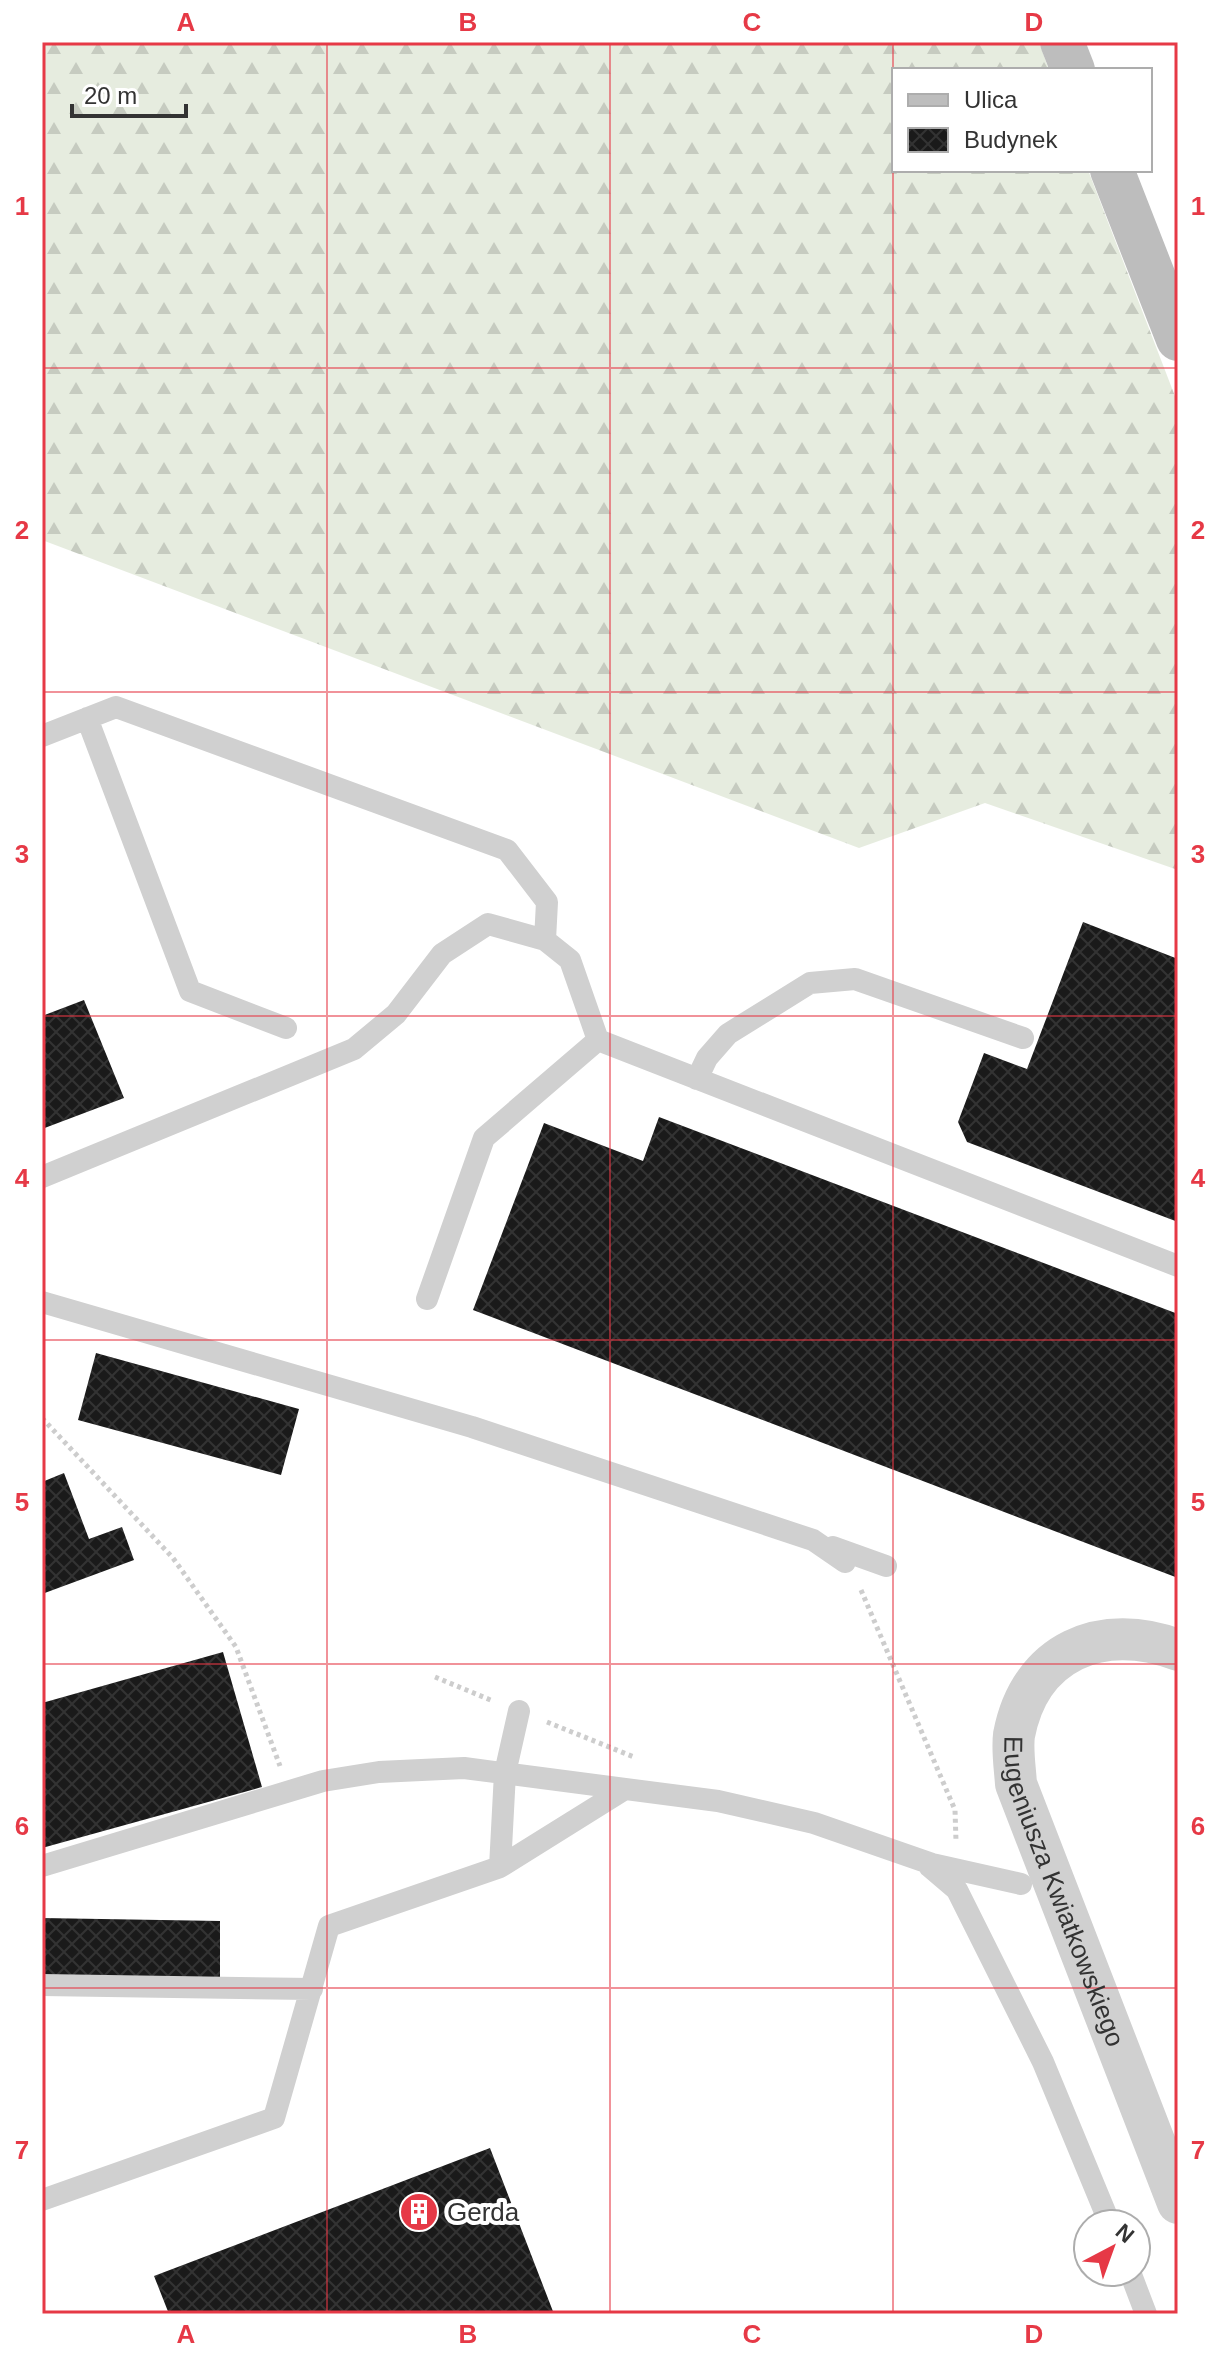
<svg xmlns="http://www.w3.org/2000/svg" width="1220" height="2356" font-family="Arial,sans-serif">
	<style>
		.forest { fill: url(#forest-firs) }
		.building { fill: url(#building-cross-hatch) }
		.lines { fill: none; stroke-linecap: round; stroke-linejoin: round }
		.path { stroke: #cdcdcd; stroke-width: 5; stroke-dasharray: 4 4; stroke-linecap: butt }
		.lane { stroke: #d0d0d0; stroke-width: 22 }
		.street { stroke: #d0d0d0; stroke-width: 42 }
		.secondary { stroke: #bdbdbd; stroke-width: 44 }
		.grid { fill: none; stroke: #e63946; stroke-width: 2; stroke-opacity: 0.55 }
		.labels { text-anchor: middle; stroke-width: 8; stroke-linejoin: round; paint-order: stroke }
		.street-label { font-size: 26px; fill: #333; stroke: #fff }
		.poi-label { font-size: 26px; fill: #333; stroke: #fff; text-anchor: start }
		.neatline { fill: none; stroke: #e63946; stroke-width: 3 }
		.grid-label { font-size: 26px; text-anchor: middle; font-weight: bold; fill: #e63946 }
	</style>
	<defs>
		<pattern id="forest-firs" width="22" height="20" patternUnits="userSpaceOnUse" patternTransform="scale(2)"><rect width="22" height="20" fill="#e6ecdf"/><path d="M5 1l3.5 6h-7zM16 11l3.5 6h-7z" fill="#c6cbc0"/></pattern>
		<pattern id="building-cross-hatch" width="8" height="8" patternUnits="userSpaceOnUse" patternTransform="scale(2)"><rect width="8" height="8" fill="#1a1a1a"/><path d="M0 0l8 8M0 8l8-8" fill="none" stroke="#333"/></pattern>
	</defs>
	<rect width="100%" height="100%" fill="#fff"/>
	<path class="forest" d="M42,42H1039L1049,70H894V170H1088L1178,404V870L985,803L859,848L42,540Z"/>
	<path class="building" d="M1083,922L1178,959V1222L967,1142L958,1122L984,1053L1027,1069Z
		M84,1000L124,1098L42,1129V1016Z
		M659,1117L1178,1314V1578L473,1310L544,1123L643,1161Z
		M96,1353L299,1409L281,1475L78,1420Z
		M64,1473L89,1539L122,1527L134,1560L42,1594V1482Z
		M223,1652L262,1787L42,1848V1703Z
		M42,1918L220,1921V1981L42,1978Z
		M490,2148L554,2314H169L154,2276Z"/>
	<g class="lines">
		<path class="path" d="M42,1418L173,1558L236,1647L280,1766
			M861,1590L955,1810L956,1841
			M435,1677L493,1701
			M547,1722L634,1757"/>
		<path class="lane" d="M87,718L190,991L286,1028
			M42,736L116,707L507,850L547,902L545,940
			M697,1079L707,1058L728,1034L810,983L855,979L1023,1038
			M42,1177L354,1049L396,1014L442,954L488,924L545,940L570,960L598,1040L1178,1266
			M427,1299L484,1138L598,1040
			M42,1302L472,1427L813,1540L845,1562
			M833,1547L886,1566
			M42,1866L323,1781L379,1772L464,1768L718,1801L814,1823L932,1864L1021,1884
			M500,1867L505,1773L519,1711
			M930,1867L957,1890L1043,2062L1110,2224
			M42,1985L312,1989
			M42,2200L274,2118L329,1926L500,1867L625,1789
			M1130,2272L1146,2314"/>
		<path class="street" id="s1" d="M1178,1650C1102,1621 1030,1651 1014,1735C1012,1750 1015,1768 1016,1784L1178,2203"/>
		<path class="secondary" d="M1062,42L1073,70
			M1112,170L1178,339"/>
	</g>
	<path class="grid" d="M327,42V2314M610,42V2314M893,42V2314M42,368H1178M42,692H1178M42,1016H1178M42,1340H1178M42,1664H1178M42,1988H1178"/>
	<defs>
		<symbol id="building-disc" viewBox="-11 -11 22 22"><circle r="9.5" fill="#e63946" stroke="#fff"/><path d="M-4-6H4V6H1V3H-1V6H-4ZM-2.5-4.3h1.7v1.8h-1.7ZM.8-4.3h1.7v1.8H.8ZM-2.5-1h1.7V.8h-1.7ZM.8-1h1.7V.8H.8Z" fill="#fff"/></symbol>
	</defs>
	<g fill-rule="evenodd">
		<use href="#building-disc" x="397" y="2190" width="44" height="44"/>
	</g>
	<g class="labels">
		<g class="street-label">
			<text dy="9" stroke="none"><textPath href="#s1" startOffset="380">Eugeniusza Kwiatkowskiego</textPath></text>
		</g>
		<g class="poi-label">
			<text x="447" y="2221">Gerda</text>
		</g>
	</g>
	<rect width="1220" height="2356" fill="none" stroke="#ffffff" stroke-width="88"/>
	<rect x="892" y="68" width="260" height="104" fill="#ffffff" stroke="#adadad" stroke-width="2"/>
	<rect x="908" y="94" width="40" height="12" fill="#bdbdbd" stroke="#adadad" stroke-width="2"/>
	<text x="964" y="108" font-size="24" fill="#333333">Ulica</text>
	<rect x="908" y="128" width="40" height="24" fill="url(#building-cross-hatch)" stroke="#adadad" stroke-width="2"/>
	<text x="964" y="148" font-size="24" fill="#333333">Budynek</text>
	<g transform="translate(1112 2248) rotate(41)"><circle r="38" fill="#ffffff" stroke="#adadad" stroke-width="2"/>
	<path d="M0-6L14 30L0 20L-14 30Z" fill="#e63946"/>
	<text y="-12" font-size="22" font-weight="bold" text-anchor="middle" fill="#333333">N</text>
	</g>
	<path d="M72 104v12h114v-12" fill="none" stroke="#333333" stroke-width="4"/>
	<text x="84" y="104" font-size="24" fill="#333333" stroke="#ffffff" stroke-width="6" paint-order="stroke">20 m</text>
	<rect x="44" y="44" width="1132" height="2268" class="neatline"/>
	<g class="grid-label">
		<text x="186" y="31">A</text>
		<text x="468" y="31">B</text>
		<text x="752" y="31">C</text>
		<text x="1034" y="31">D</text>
		<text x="22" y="215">1</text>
		<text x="1198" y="215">1</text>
		<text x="22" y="539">2</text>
		<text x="1198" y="539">2</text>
		<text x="22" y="863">3</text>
		<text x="1198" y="863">3</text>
		<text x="22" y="1187">4</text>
		<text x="1198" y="1187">4</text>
		<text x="22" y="1511">5</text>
		<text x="1198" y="1511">5</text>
		<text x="22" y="1835">6</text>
		<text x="1198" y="1835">6</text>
		<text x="22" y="2159">7</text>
		<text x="1198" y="2159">7</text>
		<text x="186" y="2343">A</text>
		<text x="468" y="2343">B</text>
		<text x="752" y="2343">C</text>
		<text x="1034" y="2343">D</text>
	</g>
</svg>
